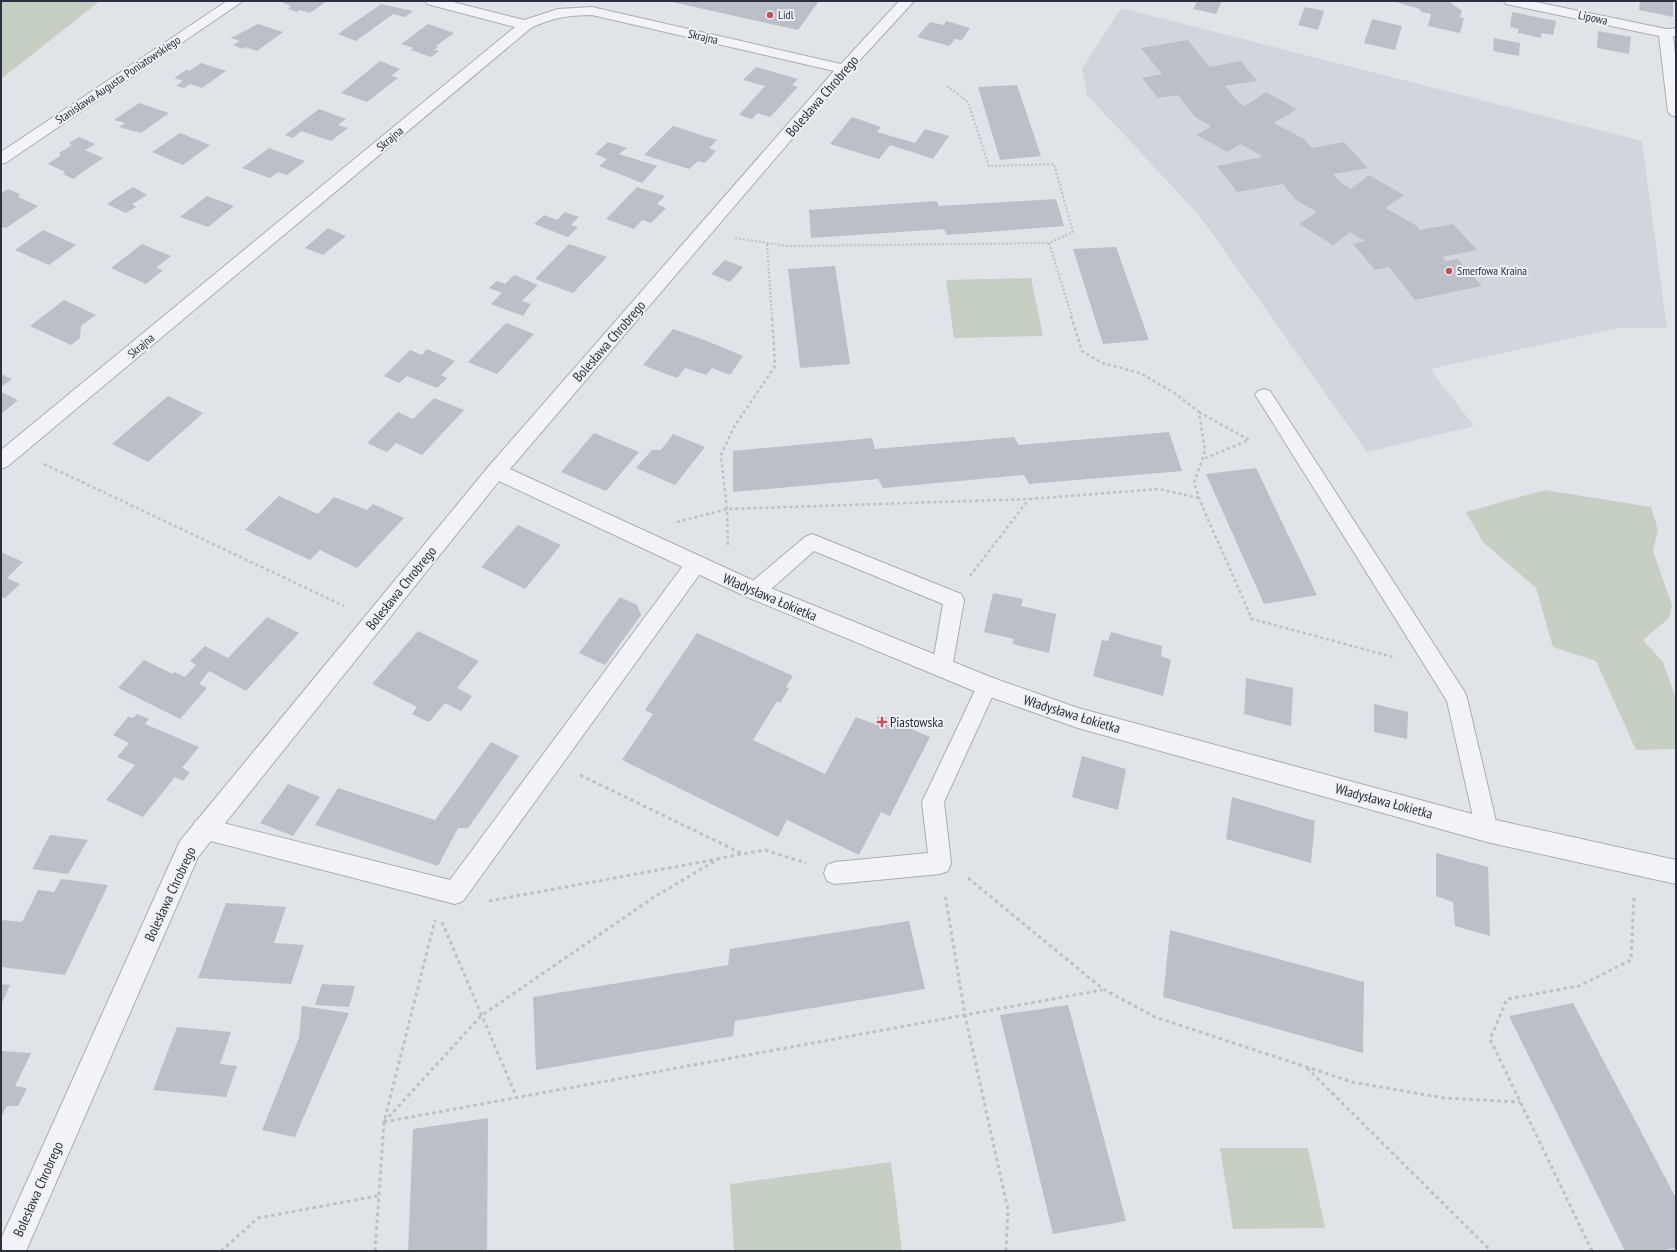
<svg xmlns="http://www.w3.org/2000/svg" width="1677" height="1252" font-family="'PT Sans Narrow',sans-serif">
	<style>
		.built { fill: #d2d5dc }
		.green { fill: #c5d0c2 }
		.building { fill: #bbbfc7 }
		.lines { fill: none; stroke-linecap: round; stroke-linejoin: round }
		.service-casing { stroke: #a9adb4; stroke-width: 2 }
		.minor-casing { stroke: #a9adb4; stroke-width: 2 }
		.path-far2 { stroke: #bec0c6; stroke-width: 2; stroke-dasharray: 2 2; stroke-linecap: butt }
		.path-far1 { stroke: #bec0c6; stroke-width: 2.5; stroke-dasharray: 3 3; stroke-linecap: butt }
		.path { stroke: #bec0c6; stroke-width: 3; stroke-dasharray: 3.5 3.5; stroke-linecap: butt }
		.service { fill: #f2f3f6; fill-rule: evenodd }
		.minor { fill: #f2f3f6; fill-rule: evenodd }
		.poi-dot { fill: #c0525b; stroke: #eff1f5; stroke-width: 1.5 }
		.labels { text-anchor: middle; stroke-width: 4; stroke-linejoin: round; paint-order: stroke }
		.far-poi-label { font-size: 12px; fill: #2a303d; stroke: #eff1f5; text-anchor: start }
		.far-street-label { font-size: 12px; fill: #2a303d; stroke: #eff1f5 }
		.street-label { font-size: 14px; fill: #2a303d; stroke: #eff1f5 }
		.poi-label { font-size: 14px; fill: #2a303d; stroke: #eff1f5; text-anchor: start }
	</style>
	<rect width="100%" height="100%" fill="#e0e3e7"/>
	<path class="built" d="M1121,8L1642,141L1667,328H1618L1430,369L1474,426L1367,452L1199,215L1087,95L1082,69Z"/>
	<path class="green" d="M1,1H100L1,79Z
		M1031,278L1043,336L954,338L946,280Z
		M1545,490L1651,507L1658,530L1653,551L1672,605L1669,618L1643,640L1663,662L1676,699V749L1636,750L1596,661L1553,647L1536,588L1483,542L1466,512Z
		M1220,1148H1308L1325,1228L1233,1229Z
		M891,1162L902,1251H734L730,1184Z"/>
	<path class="building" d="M286,1H327L310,13L300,10L297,12L288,9L291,6L283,3Z
		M668,1H819L798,30Z
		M1197,1H1222L1216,14L1193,9Z
		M1392,1L1450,2L1462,11L1460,17L1464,18L1460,33L1428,26L1431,14L1421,12L1420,9Z
		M1640,1H1670L1673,2V17L1639,10Z
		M381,4L413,11L405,17L393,14L356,41L338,34Z
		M1305,7L1324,11L1318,30L1298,25Z
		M1512,12L1556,21L1553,35L1542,33L1540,38L1518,33L1519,29L1510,27Z
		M1372,19L1402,26L1395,50L1364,43Z
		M946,21L970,28L962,40L955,39L949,46L917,37L930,22L944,25Z
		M258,24L283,32L257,51L246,47L243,49L233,45L240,41L231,38Z
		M428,24L454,33L436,46L438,47L434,50L439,51L431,57L411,50L413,48L401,44Z
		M1598,31L1631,37L1629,54L1597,48Z
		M1494,38L1520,43L1519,56L1493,51Z
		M1188,40L1209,67L1241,61L1257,81L1225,86L1238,102L1245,106L1266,92L1297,109L1274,123L1304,139L1312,148L1344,142L1368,168L1333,174L1341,183L1351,189L1369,175L1404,195L1385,208L1414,224L1420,230L1453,224L1477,250L1442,257L1446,261L1458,259L1482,286L1415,300L1389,267L1375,270L1353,244L1365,241L1350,232L1333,245L1299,224L1317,212L1296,200L1283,184L1237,192L1217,166L1262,157L1260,155L1241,144L1227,152L1197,135L1211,126L1195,117L1178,95L1158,98L1142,78L1162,74L1141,48Z
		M380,61L400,69L391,76L398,78L367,102L341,93Z
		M201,63L226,71L202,88L190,84L184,88L176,86L183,81L174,78L186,70L189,71Z
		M756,67L798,79L792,85L798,87L770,117L758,113L752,119L739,115L765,86L743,80Z
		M1017,85L1041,156L1000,160L978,87Z
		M139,103L169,113L141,133L119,127L125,123L114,120Z
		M319,109L346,119L338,125L348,128L331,141L301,131L293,138L285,135Z
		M852,117L881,127L877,132L915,143L925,129L949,136L933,159L890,145L879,159L830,144Z
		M673,126L717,140L709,148L716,151L705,163L698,161L689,169L644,155Z
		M180,133L210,145L183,165L152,152Z
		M79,137L95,144L85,150L103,158L73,179L63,174L65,172L48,164L61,155L59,153L72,145L69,143Z
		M608,142L627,148L619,154L657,166L642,183L599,166L607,159L595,154Z
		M269,148L296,158L305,161L287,175L278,172L270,178L242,168Z
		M133,187L147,195L132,204L136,207L126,213L107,204Z
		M637,187L665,196L657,204L666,208L651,223L642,220L634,229L606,219Z
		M8,189L20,194L18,197L38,206L6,228L1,227V193Z
		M207,196L234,206L208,227L180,217Z
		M1056,199L1064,226L947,235L944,229L811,238L809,210L937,201L939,206Z
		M565,212L579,217L571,225L578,227L568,237L534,224L544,215L557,220Z
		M328,228L346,236L323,255L305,248Z
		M43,230L76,245L49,265L15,250Z
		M142,244L171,256L156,268L163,270L146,284L111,268Z
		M569,244L607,257L573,293L535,279Z
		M1116,247L1149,340L1103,344L1073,249Z
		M725,260L743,267L730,282L711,274Z
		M835,266L850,364L800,368L788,269Z
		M514,275L538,285L522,301L531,304L523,316L491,304L502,293L489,288L497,281L505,284Z
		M64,300L96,315L81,326L80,338L71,345L30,326Z
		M506,323L534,334L497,374L468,362Z
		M673,329L707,341L743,356L730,375L712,368L706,375L685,368L677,378L643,365Z
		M427,349L455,361L441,375L447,378L437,388L407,376L399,383L384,376L410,350L422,355Z
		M1,374L12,379L1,387Z
		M1,392L18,400L1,414Z
		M168,396L203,413L148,462L112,444Z
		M434,398L464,410L422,455L396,443L387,452L367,443L398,412L413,419Z
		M1169,432L1182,471L1029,484L1024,475L883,488L878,479L733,492V451L872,438L875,449L1014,437L1019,445Z
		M594,433L639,452L606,491L561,472Z
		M673,434L705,447L675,485L636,468L652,450H661Z
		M1256,468L1317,595L1264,604L1206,474Z
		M279,496L318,514L334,497L367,510L373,504L404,518L357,568L320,550L310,560L245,530Z
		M518,525L561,545L525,589L481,567Z
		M1,552L23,562L7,578L20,584L5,598L1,597Z
		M993,593L1023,599L1021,606L1056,614L1049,653L1012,644L1014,639L984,632Z
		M620,597L637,605L641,615L605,665L579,653Z
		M267,617L299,633L246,691L209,671L199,684L207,688L180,719L118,688L144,660L173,674L174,672L185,677L196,665L190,661L205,646L228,658Z
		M418,631L479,661L457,688L472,696L461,711L445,703L429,722L412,714L417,707L372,684Z
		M1111,632L1162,646L1161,656L1171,660L1163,696L1093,676L1102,640L1108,641Z
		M697,633L793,676L786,687L789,688L780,703L777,701L753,740L825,774L856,717L874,724L879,715L930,737L890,816L881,812L859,855L787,820L778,837L622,760L653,714L645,710Z
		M1246,678L1293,688L1291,726L1244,714Z
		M1374,704L1408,712L1407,739L1374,732Z
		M137,714L149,719L145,724L199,747L182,768L190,772L183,781L175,777L143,817L106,800L135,765L117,757L129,743L113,735L128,717L133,718Z
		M491,742L519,756L468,828H458L438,866L315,825L338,788L435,820Z
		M1082,756L1126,769L1118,810L1072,797Z
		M288,784L320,797L293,836L260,823Z
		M1232,797L1315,821L1311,863L1226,839Z
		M50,835L88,840L68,874L32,869Z
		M1436,853L1488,867L1490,936L1455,926L1453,902L1436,896Z
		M61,879L108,885L65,975L1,967V925L3,920L22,922L38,890L54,892Z
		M226,903L286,907L274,943L304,945L291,984L198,978Z
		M909,921L925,989L735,1021L733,1036L536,1070L533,997L728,965L730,949Z
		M1170,930L1364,982L1363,1053L1163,997Z
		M1,984L10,985L1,1005Z
		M322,984L355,986L349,1007L315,1005Z
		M1573,1003L1676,1198V1248L1660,1251H1625L1509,1016Z
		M1068,1005L1126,1221L1053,1234L1000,1015Z
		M302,1006L349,1013L295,1137L262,1130L299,1038Z
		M177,1027L231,1032L220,1064L237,1066L226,1097L153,1090Z
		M1,1051L31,1053L15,1086L27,1088L18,1106H7L1,1117Z
		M488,1118L487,1251H408L413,1129Z"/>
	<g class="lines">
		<defs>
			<path id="service" d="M1676,28V36L1666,37L1659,33L1661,30Z
				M1264,389L1270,391L1464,691L1467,698L1498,830L1495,838L1487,841L1479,838L1476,830L1447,701L1258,399L1255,395L1258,391Z
				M812,534L961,594L964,600L952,668L949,674L942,677L935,674L932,668L943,604L814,551L762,597L755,599L748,597L745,591L748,585L805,537Z
				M695,557L702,559L705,565L702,571L463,901L455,904L195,837L192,829L195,821L203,818L450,880L688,559Z
				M987,677L994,680L997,686L944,802L951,863L948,871L940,874L835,884L827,881L824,873L827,865L835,862L928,853L922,802L980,680Z"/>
			<path id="minor" d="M227,1H243L7,162L1,164V152Z
				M425,1H449L524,20L558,9L592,7L841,64L899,1H914L849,72L510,469L763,585L993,678L1078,708L1487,818L1676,860V884L1487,842L1078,728L979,693L747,597L499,481L198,857L26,1251H1V1239L180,841L489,466L834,71L592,15C569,15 551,18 531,28L8,466L1,469V450L515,27L427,4Z
				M1504,1H1531L1671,30C1677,43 1676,99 1676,117L1671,115L1668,112L1659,36L1511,5L1506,4Z"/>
		</defs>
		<use href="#service" class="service-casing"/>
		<use href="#minor" class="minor-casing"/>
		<path class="path-far2" d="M947,86L968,102L989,166L1054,164L1073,232L1049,243L1072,317
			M735,238L787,246L1049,243
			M767,244L772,317"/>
		<path class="path-far1" d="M1071,316L1082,351L1102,363L1140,373L1176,394L1199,412L1205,451L1194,483L1203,508L1252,619L1393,657
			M1199,412L1249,440L1203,459
			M44,464L344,606
			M677,522L727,509L1029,499L1159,489L1199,498
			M728,545L727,509L721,455L734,427L775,366L772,316
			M970,576L1029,499"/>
		<path class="path" d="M580,775L743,854
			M968,878L1103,989L1155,1017L1352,1082L1444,1098L1520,1102
			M489,901L718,859
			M442,922L517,1098
			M1307,1068L1491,1251
			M384,1122L965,1015L945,894
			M384,1122L481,1016L654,897L720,858L765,850L806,863
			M221,1251L258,1218L377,1196
			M375,1251L384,1122L435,920
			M1006,1251L1008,1210L965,1015L1102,990
			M1592,1251L1490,1039L1507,999L1579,986L1631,960L1634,897"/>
		<use href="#service" class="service"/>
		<use href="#minor" class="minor"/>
	</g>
	<g class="poi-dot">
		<circle cx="770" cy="15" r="4"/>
		<circle cx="1449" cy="271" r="4"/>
		<path d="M880 716h4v4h4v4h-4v4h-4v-4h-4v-4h4z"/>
	</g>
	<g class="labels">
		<g class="far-poi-label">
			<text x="778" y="19">Lidl</text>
			<text x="1457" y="275">Smerfowa Kraina</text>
		</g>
		<g class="far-street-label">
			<text transform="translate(1593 18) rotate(12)" y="4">Lipowa</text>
			<text transform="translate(703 37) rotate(13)" y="4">Skrajna</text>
			<text transform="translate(118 80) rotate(-34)" y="4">Stanisława Augusta Poniatowskiego</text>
			<text transform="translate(390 139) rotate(-40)" y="4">Skrajna</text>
			<text transform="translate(141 346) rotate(-40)" y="4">Skrajna</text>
		</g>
		<g class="street-label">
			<text transform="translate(822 96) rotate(-49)" y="5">Bolesława Chrobrego</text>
			<text transform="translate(609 341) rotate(-49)" y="5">Bolesława Chrobrego</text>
			<text transform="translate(401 588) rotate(-51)" y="5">Bolesława Chrobrego</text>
			<text transform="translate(770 597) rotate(23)" y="5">Władysława Łokietka</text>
			<text transform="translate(1072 714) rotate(17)" y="5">Władysława Łokietka</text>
			<text transform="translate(1384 801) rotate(15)" y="5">Władysława Łokietka</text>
			<text transform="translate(170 894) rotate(-65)" y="5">Bolesława Chrobrego</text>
			<text transform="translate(38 1189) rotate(-66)" y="5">Bolesława Chrobrego</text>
		</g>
		<g class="poi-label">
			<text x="890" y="727">Piastowska</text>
		</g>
	</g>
	<rect width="1677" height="1252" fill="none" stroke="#2a303d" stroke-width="4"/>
</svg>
